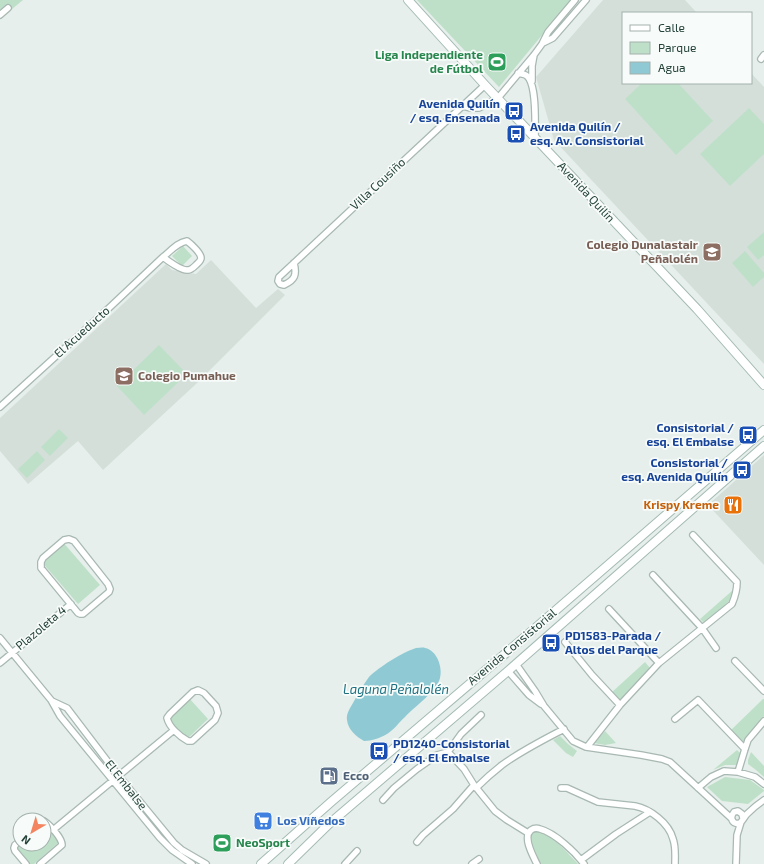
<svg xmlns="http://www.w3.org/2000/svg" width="764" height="864" font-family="'Exo 2',sans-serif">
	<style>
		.built { fill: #d4dfda }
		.green { fill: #bfe0c8 }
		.water { fill: #8ec9d4 }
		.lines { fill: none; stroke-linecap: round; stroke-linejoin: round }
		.street-casing { stroke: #a8b8b2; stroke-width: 8 }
		.secondary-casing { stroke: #a4bbb3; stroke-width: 10 }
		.street { stroke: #fff; stroke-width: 5.5 }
		.secondary { stroke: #fff; stroke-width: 8 }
		.labels { text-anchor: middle; stroke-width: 3.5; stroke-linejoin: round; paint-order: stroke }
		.leisure-label { font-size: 12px; font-weight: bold; fill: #27864d; stroke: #f7fbf9; text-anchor: end }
		.transit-label { font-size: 12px; font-weight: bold; fill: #164399; stroke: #f7fbf9; text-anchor: end }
		.street-label { font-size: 12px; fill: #24423a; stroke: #f7fbf9 }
		.education-label { font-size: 12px; font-weight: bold; fill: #785e54; stroke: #f7fbf9; text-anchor: end }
		.food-label { font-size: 12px; font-weight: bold; fill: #c56008; stroke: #f7fbf9; text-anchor: end }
		.service-label { font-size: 12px; font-weight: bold; fill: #4e5e75; stroke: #f7fbf9; text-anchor: start }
		.shop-label { font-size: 12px; font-weight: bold; fill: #366cbe; stroke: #f7fbf9; text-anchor: start }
		.water-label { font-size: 13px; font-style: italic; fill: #1c6f80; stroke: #f7fbf9 }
	</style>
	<rect width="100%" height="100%" fill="#e6efeb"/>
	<path class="built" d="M603,0H685L697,13H623V83H751V73L764,87V364L554,140L536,77Z
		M211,260L256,308L278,289L285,295L196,384L103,470L78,441L28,484L0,451V418L166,264L172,270L196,274Z
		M764,455V565L708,505Z"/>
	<path class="green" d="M0,0H23L0,19Z
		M417,0H571L499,87Z
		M642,83H678L713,121L676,155L625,99Z
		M749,108L764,124V154L730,186L700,154Z
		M764,232V255L758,260L747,247Z
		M183,246L192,256L182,266L172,256Z
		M745,251L764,273V277L753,287L732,263Z
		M159,345L187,374L144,415L117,386Z
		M59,429L68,438L50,456L41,447Z
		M37,451L45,460L27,478L18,469Z
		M62,541L100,585L78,604L40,560Z
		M733,590L729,601L705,624L700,619Z
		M645,662L650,668L621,700L618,701L611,693Z
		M189,698L208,719L186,740L167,719Z
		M763,699H764V716L745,741H741L731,730Z
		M605,731L616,743L605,745L594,743Z
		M560,736L568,744L577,751L573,757L566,753L553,740Z
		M737,750L741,754L738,765H725L713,770Z
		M751,752L764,766V777L756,770L748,764V760Z
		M725,777L750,780L764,790V791L748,804L722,801L707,787Z
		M44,825L59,842L34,864H28L14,849L20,844H44Z
		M536,831C552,834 568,853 578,864H541C537,855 528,844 531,834Z"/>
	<path class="water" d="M416,648C419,648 423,647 425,648C437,650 443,668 440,678C437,691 414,707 405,717C399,722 394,730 387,734C380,738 372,741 364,741C357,737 348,730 347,720C346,714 350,708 353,703C358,694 363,685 369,677C379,667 403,652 416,648Z"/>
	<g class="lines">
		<defs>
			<path id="street" d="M0,15L8,8
				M543,43L553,38L586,0
				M761,59L764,55
				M518,73C521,74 525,74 527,76C537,85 535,124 535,138
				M532,81V66L534,55
				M463,106L471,108H479L498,98L534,55L542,44L548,32L575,0
				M294,263C297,275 295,280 284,285L280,284L278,281L279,277L485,85
				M0,407L109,308L163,257C171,251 176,243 187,241C191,244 201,253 201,258C201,261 198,263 196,265C194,267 190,270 188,270C182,271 168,261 163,257
				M69,539L74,541L108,584L110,589L109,592L83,614H80L78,613L41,568V562L43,558L64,540Z
				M653,575L702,628L716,648
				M609,609L659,663
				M0,638L51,700L60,716L160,838L172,850L192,864
				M565,642L592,675L620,705
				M735,661L764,691
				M0,663L71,604
				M516,664L535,691L544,706L573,741L586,747L641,755L662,759L670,762L731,818
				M508,671L529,695L541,704
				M198,690L204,693L216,706L218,713L215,720L192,741H188C179,736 169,727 167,718L170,714L193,692Z
				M52,701L67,708L118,775L174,843L182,850L206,864
				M675,719L698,700L745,749
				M587,747L620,705L659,663L732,604C735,597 737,591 737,582L693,535
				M448,752L464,769L474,785L495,811L507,820L528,833
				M738,772L745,749L748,740L764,721
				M476,788C484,780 493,772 502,765C521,751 543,740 564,729
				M561,788H567L598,802L635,806C650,809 669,823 673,839C676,847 675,856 675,864
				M698,788L711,777L724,771L738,772L755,777L764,784
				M383,800L394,788L417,769L437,755L448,752L461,734L481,715
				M743,818L742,814L738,811L734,812C728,819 735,827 741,822C743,820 745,816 747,814C752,809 758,804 764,800
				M53,830L174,730
				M20,841L15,845L14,848L15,851L26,864
				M417,842L423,835L453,809L474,785
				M581,860L616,834L650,812
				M40,864L62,845C62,838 50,825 44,821
				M345,864L357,851
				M472,864L479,859
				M537,864C533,856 522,837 531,830C534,828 537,828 540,829C555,833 575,852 584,864
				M736,864L737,835L741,822"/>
			<path id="secondary" d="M408,0L485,85L697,309L764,385
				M261,864L331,802L533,630L764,430
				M288,864L329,824L508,671L764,446"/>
		</defs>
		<use href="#street" class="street-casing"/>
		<use href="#secondary" class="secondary-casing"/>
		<use href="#street" class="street"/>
		<use href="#secondary" class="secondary"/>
	</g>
	<defs>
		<symbol id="stadium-square" viewBox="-11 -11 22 22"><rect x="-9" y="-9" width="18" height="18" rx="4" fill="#2e9e5b" stroke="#f7fbf9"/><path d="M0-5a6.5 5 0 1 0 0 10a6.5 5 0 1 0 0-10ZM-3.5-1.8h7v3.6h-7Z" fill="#fff"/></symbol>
		<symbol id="bus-square" viewBox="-11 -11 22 22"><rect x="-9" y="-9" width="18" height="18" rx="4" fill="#1a4fb4" stroke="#f7fbf9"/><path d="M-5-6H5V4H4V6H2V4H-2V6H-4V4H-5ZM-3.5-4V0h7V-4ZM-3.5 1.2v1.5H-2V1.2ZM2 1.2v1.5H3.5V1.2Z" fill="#fff"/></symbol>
		<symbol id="school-square" viewBox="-11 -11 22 22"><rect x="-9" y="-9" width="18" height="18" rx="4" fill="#8d6e63" stroke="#f7fbf9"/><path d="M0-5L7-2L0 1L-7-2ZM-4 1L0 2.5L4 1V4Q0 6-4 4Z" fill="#fff"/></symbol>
		<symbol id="restaurant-square" viewBox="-11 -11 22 22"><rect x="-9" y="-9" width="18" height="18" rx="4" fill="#e8710a" stroke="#f7fbf9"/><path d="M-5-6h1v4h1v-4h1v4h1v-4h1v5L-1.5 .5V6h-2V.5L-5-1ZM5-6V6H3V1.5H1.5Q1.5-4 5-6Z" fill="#fff"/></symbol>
		<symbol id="fuel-square" viewBox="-11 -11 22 22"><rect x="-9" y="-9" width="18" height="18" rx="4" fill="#5c6f8a" stroke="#f7fbf9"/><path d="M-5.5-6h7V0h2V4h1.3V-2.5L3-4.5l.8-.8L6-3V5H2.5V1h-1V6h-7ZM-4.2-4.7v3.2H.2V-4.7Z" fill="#fff"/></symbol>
		<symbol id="supermarket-square" viewBox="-11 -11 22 22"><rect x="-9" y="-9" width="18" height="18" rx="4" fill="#3f7fe0" stroke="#f7fbf9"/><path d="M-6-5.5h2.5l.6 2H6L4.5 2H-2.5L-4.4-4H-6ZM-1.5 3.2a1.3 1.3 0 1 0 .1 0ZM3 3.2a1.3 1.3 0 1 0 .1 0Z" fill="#fff"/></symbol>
	</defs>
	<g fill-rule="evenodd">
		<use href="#stadium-square" x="486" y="51" width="22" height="22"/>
		<use href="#bus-square" x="503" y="100" width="22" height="22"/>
		<use href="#bus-square" x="505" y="123" width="22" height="22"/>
		<use href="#school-square" x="701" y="241" width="22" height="22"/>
		<use href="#school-square" x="113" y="365" width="22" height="22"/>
		<use href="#bus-square" x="737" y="424" width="22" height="22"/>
		<use href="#bus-square" x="731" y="459" width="22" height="22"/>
		<use href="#restaurant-square" x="722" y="494" width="22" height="22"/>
		<use href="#bus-square" x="540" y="632" width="22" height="22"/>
		<use href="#bus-square" x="368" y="740" width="22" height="22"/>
		<use href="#fuel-square" x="318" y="765" width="22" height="22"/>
		<use href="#supermarket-square" x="252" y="810" width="22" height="22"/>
		<use href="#stadium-square" x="211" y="832" width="22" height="22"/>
	</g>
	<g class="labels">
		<g class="leisure-label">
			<text x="483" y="59">Liga Independiente<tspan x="483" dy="14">de Fútbol</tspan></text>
			<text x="236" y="847" text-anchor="start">NeoSport</text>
		</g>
		<g class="transit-label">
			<text x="500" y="108">Avenida Quilín<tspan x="500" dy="14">/ esq. Ensenada</tspan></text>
			<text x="530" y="131" text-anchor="start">Avenida Quilín /<tspan x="530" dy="14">esq. Av. Consistorial</tspan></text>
			<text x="734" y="432">Consistorial /<tspan x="734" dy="14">esq. El Embalse</tspan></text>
			<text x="728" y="467">Consistorial /<tspan x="728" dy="14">esq. Avenida Quilín</tspan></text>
			<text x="565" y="640" text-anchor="start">PD1583-Parada /<tspan x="565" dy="14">Altos del Parque</tspan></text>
			<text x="393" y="748" text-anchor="start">PD1240-Consistorial<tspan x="393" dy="14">/ esq. El Embalse</tspan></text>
		</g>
		<g class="street-label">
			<text transform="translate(378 184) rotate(-43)" y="4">Villa Cousiño</text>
			<text transform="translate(586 192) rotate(47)" y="4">Avenida Quilín</text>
			<text transform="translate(82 332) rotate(-42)" y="4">El Acueducto</text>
			<text transform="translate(41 628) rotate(-40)" y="4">Plazoleta 4</text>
			<text transform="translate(512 647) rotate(-40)" y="4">Avenida Consistorial</text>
			<text transform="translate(126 785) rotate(52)" y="4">El Embalse</text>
		</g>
		<g class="education-label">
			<text x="698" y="249">Colegio Dunalastair<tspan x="698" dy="14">Peñalolén</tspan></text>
			<text x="138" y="380" text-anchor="start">Colegio Pumahue</text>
		</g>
		<g class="food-label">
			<text x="719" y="509">Krispy Kreme</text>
		</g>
		<g class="service-label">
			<text x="343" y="780">Ecco</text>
		</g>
		<g class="shop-label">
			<text x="277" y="825">Los Viñedos</text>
		</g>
		<g class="water-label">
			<text x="396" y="694">Laguna Peñalolén</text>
		</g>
	</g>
	<rect x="622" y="12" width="130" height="72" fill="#f7fbf9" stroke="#a3b1ad"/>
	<rect x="630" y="25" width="20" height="6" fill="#ffffff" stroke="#a3b1ad"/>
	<text x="658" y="32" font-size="12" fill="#24423a">Calle</text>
	<rect x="630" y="42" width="20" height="12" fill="#bfe0c8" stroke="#a3b1ad"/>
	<text x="658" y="52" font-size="12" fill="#24423a">Parque</text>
	<rect x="630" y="62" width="20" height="12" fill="#8ec9d4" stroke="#a3b1ad"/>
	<text x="658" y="72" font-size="12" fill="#24423a">Agua</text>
	<g transform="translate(32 832) rotate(218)"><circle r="19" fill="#f7fbf9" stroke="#a3b1ad"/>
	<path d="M0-3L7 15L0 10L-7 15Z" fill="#f4845f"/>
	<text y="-6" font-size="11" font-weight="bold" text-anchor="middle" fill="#24423a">N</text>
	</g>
</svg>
